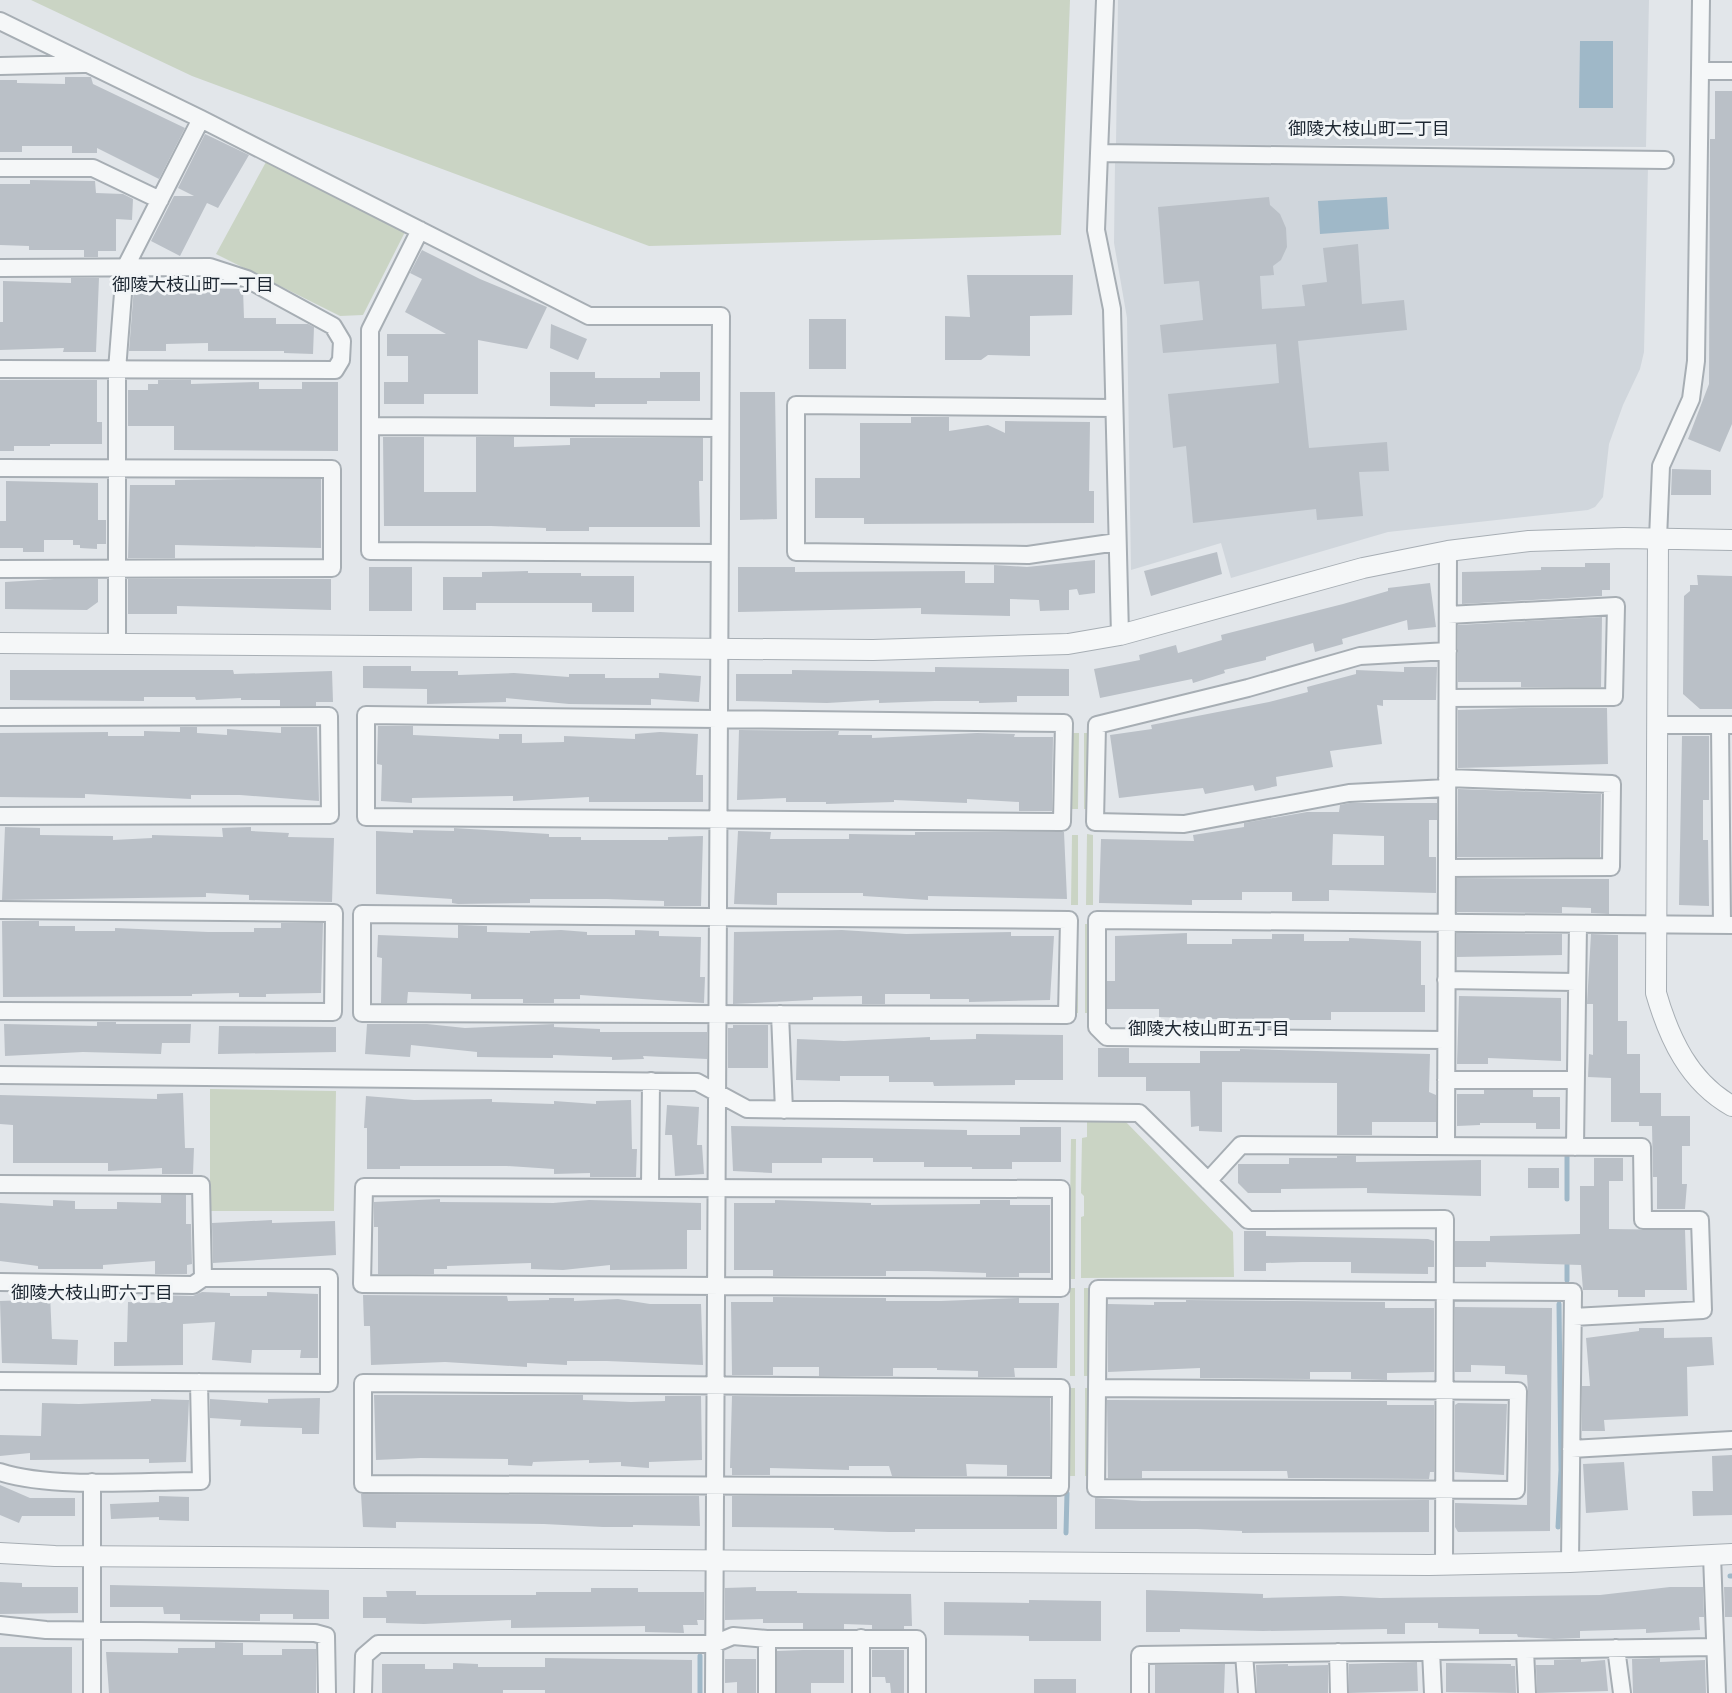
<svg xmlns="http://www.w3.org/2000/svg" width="1732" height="1693" font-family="'Fira Sans Condensed','Noto Sans JP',sans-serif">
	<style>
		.built { fill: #d0d6dc }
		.green { fill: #cad4c4 }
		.water { fill: #9fb8c8 }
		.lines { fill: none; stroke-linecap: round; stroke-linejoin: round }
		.stream { stroke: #9fb8c8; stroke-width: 5 }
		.building { fill: #bac0c7; fill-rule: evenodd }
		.minor-casing { stroke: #a7aeb4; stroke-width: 20 }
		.tertiary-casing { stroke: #a7aeb4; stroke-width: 22 }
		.minor { stroke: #f5f7f8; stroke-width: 16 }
		.tertiary { stroke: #f5f7f8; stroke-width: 20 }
		.labels { text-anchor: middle; stroke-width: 6; stroke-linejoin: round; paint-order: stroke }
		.neighbourhood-label { font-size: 18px; fill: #1d2732; stroke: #f2f5f7 }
	</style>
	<rect width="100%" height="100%" fill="#e2e6ea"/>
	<path class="built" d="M1118,0H1649L1646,147L1116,144Z
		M1115,163L1648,166L1644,352L1640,369L1623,405L1609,444L1603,497L1595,507L1588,510L1388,532L1231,578L1221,543L1131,570L1127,318L1114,243Z"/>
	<path class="green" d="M31,0H1070L1061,235L649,246L192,76Z
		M266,162L405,232L363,315L340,316L216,254Z
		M1072,733H1079L1078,809H1072Z
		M1084,733H1092L1091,809H1084Z
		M1087,834L1093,835V905H1086Z
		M1072,835H1078V905H1071Z
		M1085,924H1092V1013H1085Z
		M1071,936H1078V1013H1071Z
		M210,1089L336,1091L334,1211H210Z
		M1087,1121H1125L1233,1232L1234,1277L1081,1278V1217L1084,1216V1196L1081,1193L1082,1138L1087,1137Z
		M1071,1139H1076L1075,1279H1069Z
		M1070,1288H1075V1376H1070Z
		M1084,1288H1090V1376H1084Z
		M1069,1388H1075V1476H1069Z
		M1085,1388H1090V1476H1085Z"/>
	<path class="water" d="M1580,41H1613V108H1579Z
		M1387,197L1389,229L1320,234L1318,201Z"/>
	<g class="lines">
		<path class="stream" d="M1567,1156V1199
			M1567,1258V1280
			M1558,1527L1561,1470L1559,1304
			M1066,1533L1067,1493
			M1730,1576H1732
			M700,1656V1693"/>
	</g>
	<path class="building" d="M65,77H91L93,84L185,128L159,179L97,148V153H72V146H22V152H0V80H17V83L65,84Z
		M1715,91H1732V424L1720,452L1688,439L1709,384L1710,139H1715Z
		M205,134L249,155L218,208L207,203L180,256L151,241L174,196H194L178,188Z
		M30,180L95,181L96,193L123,194L133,199L132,220L116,219V251H98V257H84V250H29V246L0,245V184H30Z
		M1269,197L1270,205L1280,214L1286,228L1287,247L1281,260L1273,266L1274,275L1260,276L1262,309L1305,306L1302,285L1327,282L1323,248L1358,244L1362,304L1404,300L1407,330L1298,341L1309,448L1387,442L1389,471L1359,472L1363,516L1317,520L1316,509L1193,523L1186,446L1173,448L1168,394L1279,383L1276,344L1163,353L1160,325L1203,320L1199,281L1164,284L1158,207Z
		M422,250L480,279L547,307L527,349L478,340V394H424V404H384V382H408V356H387V334H446L405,312L422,279L410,273Z
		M967,275H1073L1072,315L1030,316V356L988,355L981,360H945V316L970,317Z
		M71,278H99L96,352H63L64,348L0,350V322H3V281L71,283Z
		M134,287L243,289L244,318H276V324H308L314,327L313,354L284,353V351H208V343L166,344V351H129Z
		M809,319H846V369H809Z
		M551,324L587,339L578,360L550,348Z
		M550,372H595V378H660V372H700V401H647V404H595V407L550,406Z
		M0,380H97V422H102V444H50V446H14V451H0Z
		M158,380H191V384L259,382V389H302V382H338V451L174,450V426H128V390H148V384H158Z
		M740,392H775L777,519L740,520Z
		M911,417H949V431L988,425L1005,433V421L1090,422L1089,491H1094V523L864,524V518H815V478H860V423H911Z
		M383,437H424V492H476V437H514V447L570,445V438H703V481H699L700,527H589V531H546V528L491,526H384Z
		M1672,469L1711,470V495H1671Z
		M248,479H321V548L175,545V558H128L130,485H175V480Z
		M6,481L98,483V520H106V544H97V549L80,548V545H73V540H44V552H23V548H0V521H6Z
		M1217,552L1222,574L1151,596L1144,571Z
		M1095,560V593L1079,595L1077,589L1069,590V610L1040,611L1039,600L1010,599V616L921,614V608L738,612V567H795V572L965,571V583H994V565L1027,567Z
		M1585,563H1610V590H1602V596L1462,604V572L1541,570V567H1585Z
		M369,567H412V611H369Z
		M528,571V573H581V576H634V612H592V603H476V610H443V577H482V572Z
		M1697,575L1732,576V709H1700L1683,694L1684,596L1690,591V585H1698Z
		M54,579H98V602L87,610L5,609V582Z
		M128,579H331V610L177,606V614H128Z
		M1430,583L1436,627L1408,630L1407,620L1342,639L1343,644L1315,652L1313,643L1266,657V660L1224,670L1225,673L1193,683L1192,679L1100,698L1094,669L1140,660L1139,655L1176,645L1178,653L1222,640L1221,635L1343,604L1388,591V588Z
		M1602,617L1601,687H1521V682H1458V625Z
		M363,666H411V671H458V675L514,673L569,677V674H605V678H659V673L701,676L699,702L651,699V705L569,704L506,698V702L427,704V689L363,688Z
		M935,667L1069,669V696H1017V702L979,703V701H935L879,703V700L827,703L736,701V674H792V670L935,672Z
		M1404,667H1437L1436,700H1383V706L1377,705L1382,744L1330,751L1333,767L1276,777L1277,786L1255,791L1253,785L1205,794L1203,788L1119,798L1110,735L1152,729L1151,725L1269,702L1308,692L1307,687L1356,674V670L1404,672Z
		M10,670H233L234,674L332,671L333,702H316V706H280V700H241V698L196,700L195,697H144V701L10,700Z
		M1521,708H1607L1608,764L1458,768V710Z
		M378,726H413V735L499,739V734H522V743L564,742V736L635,739V734L660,732L698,734L696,775H703V802H589V797L513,801V796L412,798V803L381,801L382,765L377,764Z
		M180,727H197V733L227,735V729L281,733V727H317L319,801L240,795H191V799L85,794V798L0,797V733L108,732V736H144V731L180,732Z
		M739,730L839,731L838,735H872V738L977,733L1015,734L1014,737H1053L1052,811H1019V802L967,799V803L894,800V802L826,804V802H786V798L737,800Z
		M1682,736H1709V800H1703V840H1708L1709,906L1679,905Z
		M1458,789L1601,794L1600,857H1457Z
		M1350,803H1437V820H1429V857H1436V893L1329,890V901H1292V892H1242V900H1192V905L1099,903L1101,839L1194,841L1193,835L1244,827V823L1307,812H1339L1340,805ZM1333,834L1384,836V865H1332Z
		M5,827L40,828V835L113,836V840L152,838V835L223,837L222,828L251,827V831L289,833L288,837L334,838L332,902L249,900V895L206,893V897L2,900Z
		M454,828L549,834V837H581V840H668V837L703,836L701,906H664V901L607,899H530V903L458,904L452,903V899L376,894V831L413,833V830L454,831Z
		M738,831L771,832L770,839H849V834L915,835V832H1064L1067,899L928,896V900L863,896V893H777V905L734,904Z
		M1457,878L1609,879V914L1591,913V908L1562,907V913L1457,912Z
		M2,921H39V926H75V931H115V928L208,932H254V928H281V923H323L321,993L266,994V997H239V993L192,994V996L3,997Z
		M458,925L487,926V932L530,933V931L561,930L587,932V935H635V930L659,931V936L701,937L700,977H705L704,1003L580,995V999H554V1003H523V999H471V994L408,992L407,1003H381L382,958L377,957L378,935L458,938Z
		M842,930L906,934L1011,932V936H1054L1050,1000L969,1002V999H930V994H885V1004H862V996L813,997V1000L733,1004L734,932Z
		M1187,933V944H1232V939H1272V934H1304V941H1349V938L1421,941V985H1425V1012H1331V1020H1286V1022H1282V1028H1240V1020L1159,1017V1009H1107V981H1115V936Z
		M1457,933L1562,934V955L1457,957Z
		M1591,934L1618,935V1021H1627V1054H1640V1093H1661V1116H1690V1146H1682V1184H1687L1685,1209H1657V1177H1653L1652,1126H1639V1122H1611V1078L1588,1077L1589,1054L1593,1055V1004H1587Z
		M1459,996L1561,998V1061L1488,1058V1064H1457Z
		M97,1022H116V1024H191L190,1043H162L161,1054L83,1052L5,1056L4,1024L97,1026Z
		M367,1024H427L465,1028L554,1024V1027L600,1029V1032H707V1059L643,1056L644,1059L612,1060V1057L553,1055V1058L477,1057V1052L411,1045L410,1057L365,1054Z
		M733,1025H768V1068H728V1028H733Z
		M219,1026L336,1027V1052L218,1054Z
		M976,1034L1063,1035V1080H1015V1085L934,1086L933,1082H889V1076H840V1081L796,1080L797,1039L844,1041L930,1037V1040L976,1039Z
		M1098,1048H1129V1063H1200V1051H1240V1049L1430,1054L1429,1092L1436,1095V1122H1372V1135H1337V1083L1222,1082V1132L1199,1131V1126L1191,1127L1190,1091H1146V1077H1098Z
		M1484,1090H1533V1097H1560V1129H1536V1123H1480V1125L1457,1126V1094H1484Z
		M183,1093L185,1148H194L193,1174H162V1168L108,1171V1163H13V1125L0,1124V1095L157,1099V1094Z
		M366,1096L414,1100L492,1099V1102L554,1104V1101L596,1104V1101L631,1100L632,1149H637L636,1177H590V1173L554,1174V1169L507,1166H400V1169H367V1128H364Z
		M667,1105L699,1107L697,1145H702L704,1174L675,1176L672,1135H665Z
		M731,1126L967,1130V1135H1020V1127H1061V1162H1012V1169H972V1167H924V1162H873V1158H822V1163H772V1173L733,1171Z
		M1337,1156H1356V1162L1481,1160V1196L1367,1193V1188L1281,1189V1193H1248L1238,1183V1164H1289V1158H1337Z
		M1594,1158H1623V1181H1609V1229L1685,1230L1687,1290H1645V1297H1618V1290H1583L1581,1265L1486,1262V1267H1455V1241H1490V1236L1580,1234V1186H1594Z
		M1528,1168H1559V1188H1528Z
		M161,1195H186V1224H191L192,1264L187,1265V1274H155V1261L103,1265V1269H38V1266L0,1261V1203L53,1206V1200L75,1201V1209H117V1202L161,1203Z
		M440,1199V1202L553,1203L589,1200L701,1203V1230H687V1269L610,1270V1265L563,1270L531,1269V1263L447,1266V1269H434V1274H378V1227H374V1202Z
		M775,1200L871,1203V1205L980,1204V1200H1010V1205H1050V1273H1019V1277H986V1273L928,1271H886V1276H773V1270H734V1203H775Z
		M272,1220V1223L335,1221L336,1255L213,1263L212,1223Z
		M1244,1231H1266V1236L1428,1239L1434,1241V1267H1428V1274L1351,1273V1262H1302L1266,1263V1271H1244Z
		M202,1292L230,1293V1296H267V1292L318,1294V1358H300L301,1350H252L251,1363L212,1360L215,1322L183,1324V1365L114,1366V1342H127L128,1302L157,1303L156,1295L193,1296Z
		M50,1294L52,1339L78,1340L77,1365L2,1363L0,1301L28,1300V1295Z
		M363,1295L507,1296L508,1301L549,1300V1298H574V1301L618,1299L650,1304H701L703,1365L607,1361H567V1365L527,1363V1367L445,1362L371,1365L370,1326H364Z
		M773,1297L886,1298V1301H941L1019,1298V1303H1059L1057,1368H1014L1015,1377H978V1371L937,1370V1368H893V1376H819V1367H773V1375H732L731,1302H773Z
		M1186,1300L1385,1302V1308H1434V1372L1387,1373V1380L1351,1379V1372H1310V1379L1200,1378V1368L1108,1372V1304L1154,1305V1302H1186Z
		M1455,1307L1552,1308L1550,1531L1458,1532L1455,1527V1503L1527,1505L1528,1391L1527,1375L1505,1374V1366L1471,1365V1372H1455Z
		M1639,1328H1664V1338L1712,1337L1714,1365L1687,1367L1688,1416L1604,1420L1605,1431H1582V1386H1590L1586,1338L1639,1331Z
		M374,1395H583V1400L631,1402L665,1401V1396H701L702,1460L649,1462V1468L621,1466V1462L589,1463V1460L533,1462L532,1466L508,1465V1459L421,1458L376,1460Z
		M732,1396L1050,1398V1476H1007V1465L966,1464L967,1476H892L889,1466H849V1470L770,1468V1475H732V1468H730Z
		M320,1398L319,1434H302V1428L240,1426L241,1420L210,1418V1399L268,1403V1399Z
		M151,1399L189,1400L186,1462L149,1463V1459L30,1460V1453L0,1456V1435L41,1436L42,1403L79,1404L151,1401Z
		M1107,1400L1387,1401V1405H1434V1472H1430L1429,1479L1288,1478L1287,1471H1142V1478H1108Z
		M1458,1403L1507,1404L1504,1475L1455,1472V1405Z
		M1732,1455V1515L1693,1516L1692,1491H1713L1712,1456Z
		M1624,1462L1628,1510L1586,1513L1583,1464Z
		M0,1485L30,1498H75V1516H22L19,1523L0,1515Z
		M361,1494L699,1496L700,1526L633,1525V1527H603L544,1524L396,1522V1528L363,1527Z
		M159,1496L189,1497V1521L159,1520V1517L111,1519L110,1504L159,1502Z
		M732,1496L1057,1497V1529H915V1532H889L834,1530V1528L732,1527Z
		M1095,1498L1142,1501L1429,1500V1532L1242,1533V1531L1197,1529H1095Z
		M0,1582L22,1583V1587H78V1613L0,1614Z
		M110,1585L329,1590V1619H293V1614H260V1621L180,1620V1614H164L163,1607H110Z
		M756,1587V1591H797V1593L911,1594L912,1626H904V1629H872V1625L844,1624V1629H803V1623H763V1619L725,1620V1588Z
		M1670,1587H1703L1704,1617H1699L1700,1630L1646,1633V1629L1580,1631V1638L1554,1639L1518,1637L1517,1634H1479V1629L1438,1628V1623H1405V1634H1387V1629L1263,1631L1180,1629V1632H1146V1590L1263,1594V1598L1341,1596L1380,1598L1600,1595Z
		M1724,1587H1732V1617H1725Z
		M591,1588H638V1592H704V1620H697L698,1625H683L684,1633L645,1632V1626L511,1628V1620L424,1624L386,1623V1618H363V1597H387L386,1591H416V1595H536V1592H591Z
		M1029,1600L1101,1601V1641H1029V1636L944,1635V1602L1029,1603Z
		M215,1642L243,1643V1655H282V1649H316V1693H109L106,1652L178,1653V1648H215Z
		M0,1647H72V1693H0Z
		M803,1650H844V1683H811V1693H777V1651Z
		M872,1650H904V1693H891L890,1683H886L885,1677H872Z
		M545,1658L692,1660V1693H545V1690H503V1693H382V1664H425V1669H453V1663L478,1664V1667H545Z
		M1660,1658V1662L1705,1660L1706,1693H1633L1632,1659Z
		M725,1659H756V1693H737V1682L725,1683Z
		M1581,1659V1662L1605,1660L1608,1691L1537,1693L1536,1665H1554V1660Z
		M1417,1662L1418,1691L1349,1693V1664Z
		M1446,1663L1511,1664V1666H1515L1516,1693L1446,1692Z
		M1225,1664L1224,1693H1155V1665Z
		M1288,1664V1666L1328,1665V1693H1257L1256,1665Z
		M1034,1679H1076V1693H1034Z"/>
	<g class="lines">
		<defs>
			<path id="minor" d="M1105,0L1096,230L1112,309L1120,635
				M0,21L201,119L589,316H721L714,1693
				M0,66L83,64
				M1701,71H1732
				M1099,153L1665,160
				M0,168H93L160,200
				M420,230L370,330V551L719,553
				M0,268L210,267L247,279L333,326L342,341L341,360L335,370L0,369
				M1112,408L796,405V552L1028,555L1117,542
				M370,426L720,428
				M0,468L332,469V568L0,569
				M1658,539L1661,466L1691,399L1696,361L1701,0
				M117,644V370L125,268L201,119
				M1448,698L1614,697L1616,606L1448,615
				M366,715L1064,723L1062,822L366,817Z
				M0,717L329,716L330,815L0,816
				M1657,725H1732
				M1720,725L1722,925
				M1447,788L1349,793L1184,824L1095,822L1097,725L1248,688L1360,656L1448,651
				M1447,868L1611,867L1612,784L1447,778
				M0,910L334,913L333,1012L0,1011
				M362,914L1069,920L1067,1015L362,1013Z
				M1446,980L1577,982
				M780,1014L784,1110
				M1446,1040L1107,1037L1097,1027V920L1732,925
				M0,1075L697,1082L747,1109L1139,1113L1248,1220L1445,1219L1444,1565
				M1446,1080H1576
				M1446,1146L1448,551
				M1575,1147L1578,924
				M1208,1181L1241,1145L1642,1147L1643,1220H1700L1703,1310L1573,1317
				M0,1184L201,1185L203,1278L193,1285L0,1282
				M364,1187L1061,1189V1288L362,1284Z
				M650,1188L651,1081
				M0,1381L329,1383V1278H203
				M363,1383L1061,1388L1060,1487L363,1484Z
				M1097,1388L1518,1391L1516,1490L1096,1488L1098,1289L1573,1292L1570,1562
				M1571,1449L1732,1440
				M0,1472C52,1489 144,1481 201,1481L199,1382
				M92,1482V1693
				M1712,1555L1717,1693
				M0,1625L46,1630L315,1633L326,1636L327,1693
				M861,1638V1693
				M1616,1648L1622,1693
				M1525,1650L1527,1693
				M1431,1651L1433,1693
				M1338,1652L1339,1693
				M1244,1654L1247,1693
				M363,1693L364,1656L378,1644H714L733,1636L767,1639H917V1693
				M767,1693V1639
				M1140,1693V1655L1715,1647"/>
			<path id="tertiary" d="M1658,539L1656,993C1669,1038 1689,1082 1732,1106
				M0,643L873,650L1068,644L1120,635L1363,568L1448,551L1529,541L1624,538L1732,540
				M0,1553L55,1556L1429,1565L1570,1562L1732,1554"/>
		</defs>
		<use href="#minor" class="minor-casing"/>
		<use href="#tertiary" class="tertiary-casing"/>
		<use href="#minor" class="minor"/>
		<use href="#tertiary" class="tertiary"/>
	</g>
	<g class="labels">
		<g class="neighbourhood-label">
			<text x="1369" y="135">御陵大枝山町二丁目</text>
			<text x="193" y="291">御陵大枝山町一丁目</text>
			<text x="1209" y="1035">御陵大枝山町五丁目</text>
			<text x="92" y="1299">御陵大枝山町六丁目</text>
		</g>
	</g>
</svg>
